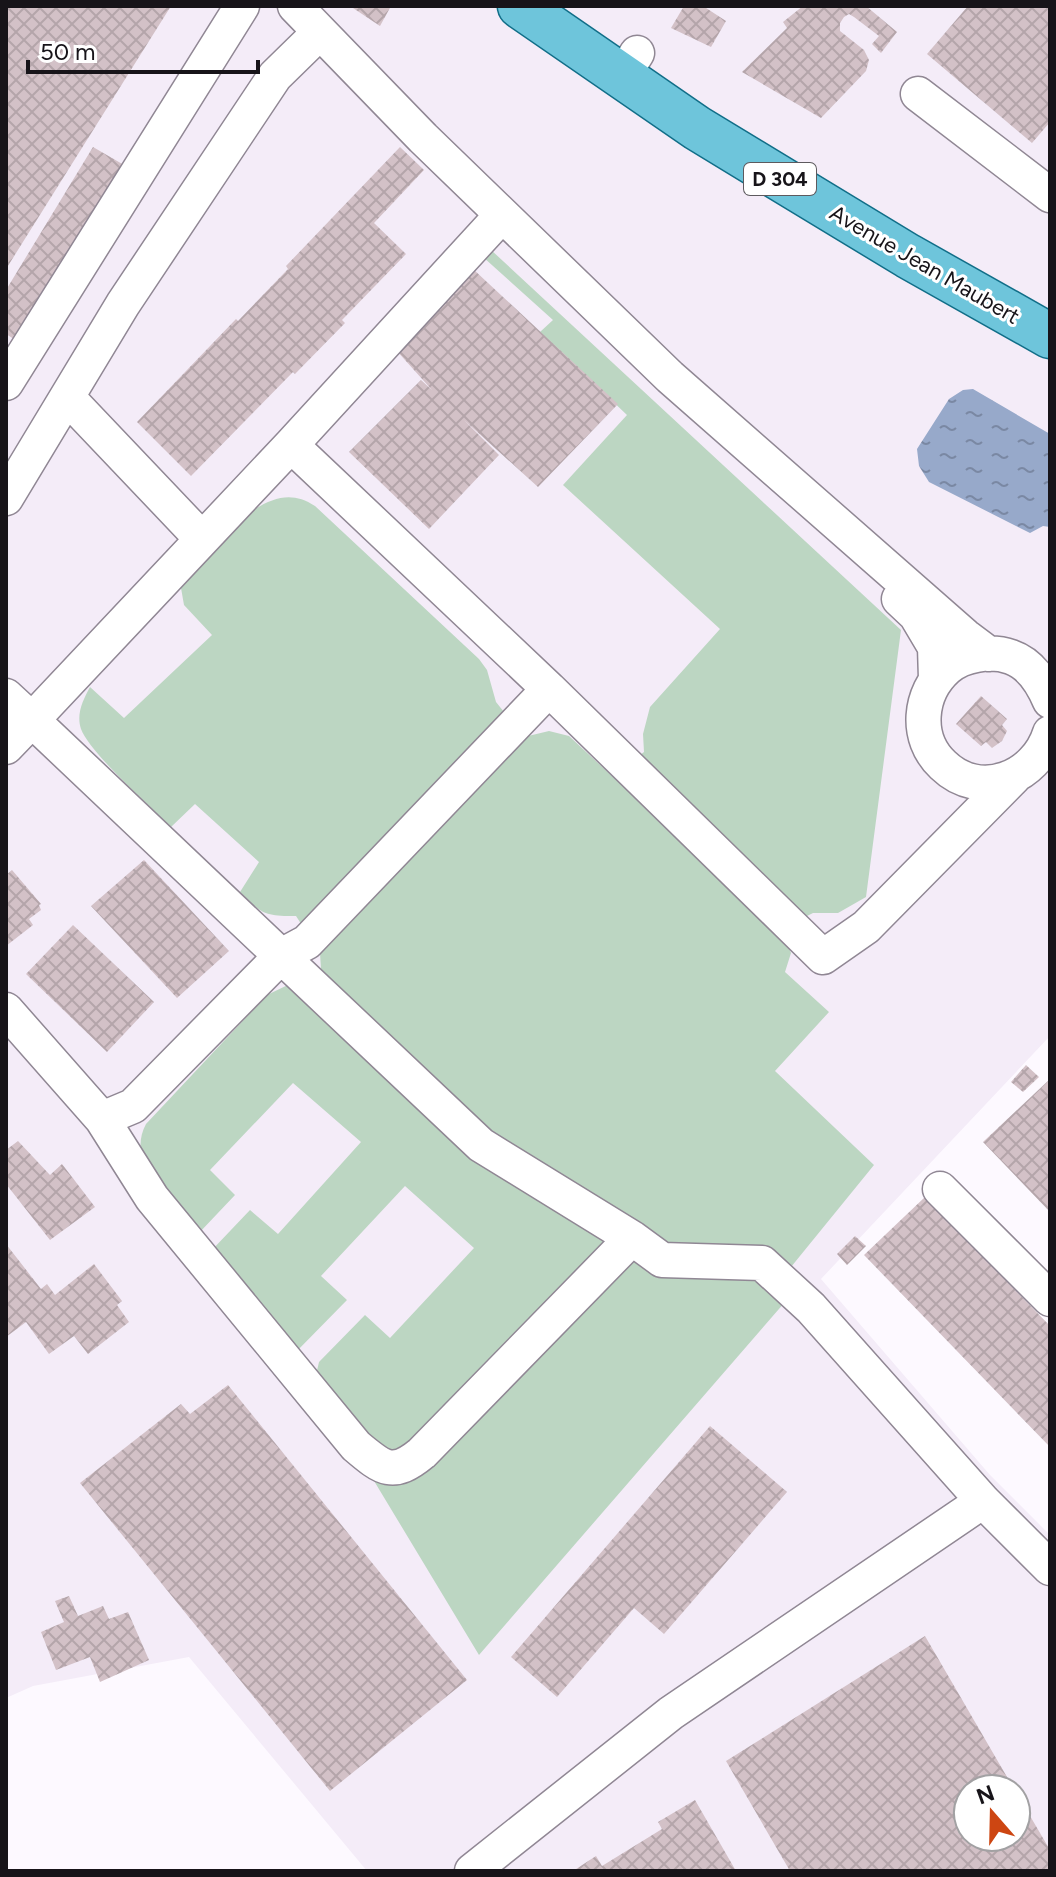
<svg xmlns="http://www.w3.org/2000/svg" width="1056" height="1877" font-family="Figtree,sans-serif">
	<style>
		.built { fill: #f4ecf8; fill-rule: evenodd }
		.green { fill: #bcd6c2 }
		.water { fill: url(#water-ripples) }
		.building { fill: url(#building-cross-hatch) }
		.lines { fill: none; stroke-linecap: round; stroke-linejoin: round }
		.minor-casing { stroke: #908794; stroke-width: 37 }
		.major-casing { stroke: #116e88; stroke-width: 47 }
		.minor { stroke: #fff; stroke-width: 34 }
		.major { stroke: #6ec5db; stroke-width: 44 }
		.labels { text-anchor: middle; stroke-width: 6; stroke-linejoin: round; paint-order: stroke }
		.shield { fill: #fff; stroke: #5d5a5e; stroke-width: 2 }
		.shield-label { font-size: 20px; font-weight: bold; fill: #171419 }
		.street-label { font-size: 22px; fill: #171419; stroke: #fff }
	</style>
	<defs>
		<pattern id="water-ripples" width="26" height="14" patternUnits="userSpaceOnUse" patternTransform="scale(2)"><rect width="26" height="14" fill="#97a9ca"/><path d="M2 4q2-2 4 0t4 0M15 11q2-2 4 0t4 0" fill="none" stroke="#7a88a3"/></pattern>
		<pattern id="building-cross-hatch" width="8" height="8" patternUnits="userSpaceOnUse" patternTransform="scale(2)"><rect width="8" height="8" fill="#d3c1c7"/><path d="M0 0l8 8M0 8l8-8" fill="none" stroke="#b4a5aa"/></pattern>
	</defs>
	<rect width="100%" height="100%" fill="#fdf9ff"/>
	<path class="built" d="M6,6H1050V1036L821,1279L990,1475L1050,1535V1871H367L189,1657L33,1686L6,1698ZM968,1789H1016V1837H968Z"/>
	<path class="green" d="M490,249L901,630L866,897L838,913H813L781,929L791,953L785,972L829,1012L775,1071L874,1165L791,1267L785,1302L479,1655L318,1388L316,1375L319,1362L365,1315L390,1338L474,1248L405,1186L321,1276L347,1300L294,1354L211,1251L250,1210L278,1234L361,1142L293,1083L210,1170L235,1195L199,1233C174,1204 124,1165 146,1124L267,995L321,969L320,953L296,916C264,916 262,914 240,892L259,862L195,804L171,827C150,806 90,753 81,729C76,714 83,700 90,687L124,718L212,635L184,605L181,588L255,509C276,496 294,492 315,506L479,659L487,670L496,702L524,737L549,731L569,736L612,776L644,752L643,734L650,707L720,629L563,485L627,415L540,332L553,320L483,257Z"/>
	<path class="water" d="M973,389L1050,434V527L1043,526L1030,533L929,482L919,466L917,449L949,399L963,390Z"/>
	<path class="building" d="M6,6H171L6,269Z
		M350,6H391L380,26Z
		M684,6H703L726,21L711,47L671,28Z
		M803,6H866L897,32L881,53L872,44L879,36L854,17L849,14L844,17L840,23V31L864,50L869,60L866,71L821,118L742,72L787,28L783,22Z
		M968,6H1050V122L1032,143L927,54Z
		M93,147L124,165L17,341L6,334V290Z
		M400,147L424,170L374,223L406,254L342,320L345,323L295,374L293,372L191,476L137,422L236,319L238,321L288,269L286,266Z
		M473,269L618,404L538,487L464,420L499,455L429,529L349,452L421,380L432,390L396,350Z
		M981,696L1007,719L1002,725L1007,731L1002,741L992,748L986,742L981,746L956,724Z
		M144,860L229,951L177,998L91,906Z
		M12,870L41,904L39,905L41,910L29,919L33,925L6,946V875Z
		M73,925L154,1002L107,1052L26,974Z
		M1026,1065L1039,1077L1023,1092L1011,1082Z
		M1050,1079V1212L983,1142Z
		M18,1141L50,1175L62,1164L95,1207L50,1240L6,1184V1150Z
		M925,1197L1050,1326V1447L864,1255Z
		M855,1236L866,1246L847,1265L837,1254Z
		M6,1244L41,1289L47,1284L55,1295L94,1264L122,1301L117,1305L129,1322L88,1354L74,1336L49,1354L26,1322L6,1337Z
		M228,1385L467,1680L330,1791L80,1483L181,1404L190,1414Z
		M710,1426L787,1492L664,1634L634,1608L557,1697L511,1657Z
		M69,1596L78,1616L103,1606L109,1619L128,1612L149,1660L100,1682L90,1657L56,1670L41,1632L64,1622L55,1601Z
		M925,1636L1014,1789H968V1837H1016V1792L1050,1850V1871H790L726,1761Z
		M695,1800L736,1871H573L596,1856L602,1866L662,1829L658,1822Z"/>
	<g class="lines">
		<defs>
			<path id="minor" d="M295,6L423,138L670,377L965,636L989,654
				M622,77L637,53
				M918,94L1050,195
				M502,215L291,445L32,720L281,956L307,942L549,689L823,957L866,927L1014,777
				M6,383L242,6
				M67,397L202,539
				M291,445L549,689
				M6,498L123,304L275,76L320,32
				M899,599L916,615L935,647L936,679
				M6,696L32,720L6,747
				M1050,701C1042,682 1031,664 1011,657C991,650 963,654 947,668C919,693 914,738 943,765C980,801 1036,778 1050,733
				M6,1010L102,1119L133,1106L281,956L481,1145L632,1238L662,1260L762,1263L811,1308L983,1501L1050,1568
				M102,1119L152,1198L356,1446C383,1469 393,1477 422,1453L632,1238
				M940,1189L1050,1299
				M472,1871L671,1713L983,1501"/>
			<path id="major" d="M520,6L697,128L908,256L1050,336"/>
		</defs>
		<use href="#minor" class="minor-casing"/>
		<use href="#major" class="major-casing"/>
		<use href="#minor" class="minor"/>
		<use href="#major" class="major"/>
	</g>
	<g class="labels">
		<rect class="shield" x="744" y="163" width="72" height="32" rx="6"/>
		<g class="shield-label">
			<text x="780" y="186">D 304</text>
		</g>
		<g class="street-label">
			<text transform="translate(925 264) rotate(30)" y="8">Avenue Jean Maubert</text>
		</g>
	</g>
	<rect width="1056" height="1877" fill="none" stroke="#171419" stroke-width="16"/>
	<g transform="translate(992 1813) rotate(340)"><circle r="38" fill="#ffffff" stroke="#a2a1a3" stroke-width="2"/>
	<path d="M0-6L14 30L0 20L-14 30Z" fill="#cd4612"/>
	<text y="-12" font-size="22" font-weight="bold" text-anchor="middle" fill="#171419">N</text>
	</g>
	<path d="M28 60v12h230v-12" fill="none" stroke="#171419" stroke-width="4"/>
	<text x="40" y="60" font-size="24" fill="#171419" stroke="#ffffff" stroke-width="6" paint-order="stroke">50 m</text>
</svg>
